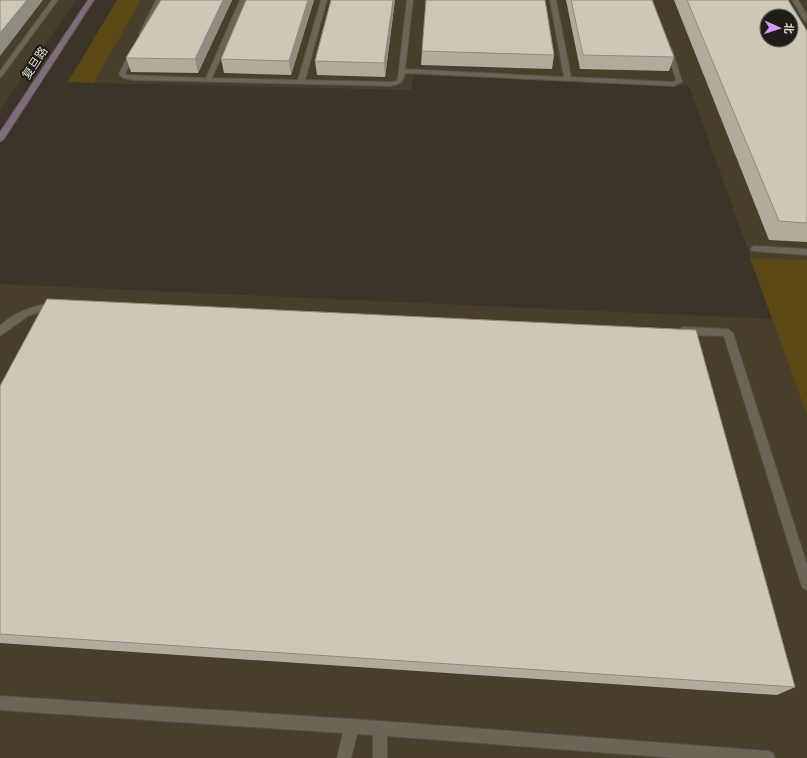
<svg xmlns="http://www.w3.org/2000/svg" width="807" height="758" font-family="Helvetica,'Noto Sans SC',sans-serif">
	<style>
		.built { fill: #473f2c; fill-rule: evenodd }
		.green { fill: #5b4814 }
		.lines { fill: none; stroke-linecap: round; stroke-linejoin: round }
		.lane-casing { stroke: #565147; stroke-width: 2 }
		.secondary-casing { stroke: #565147; stroke-width: 2 }
		.lane { fill: #6b6558; fill-rule: evenodd }
		.secondary { fill: #806c7c; fill-rule: evenodd }
		.wall { fill: #b0ab9d }
		.shaded-wall { fill: #908b80 }
		.building { fill: #cdc7b7; stroke: #908b80; fill-rule: evenodd }
		.labels { text-anchor: middle; stroke-width: 4; stroke-linejoin: round; paint-order: stroke }
		.far-street-label { font-size: 12px; fill: #dddad2; stroke: #1f1d17 }
	</style>
	<rect width="100%" height="100%" fill="#3a3528"/>
	<path class="built" d="M0,0H76L0,110Z
		M141,0H807V758H0V284L773,319L689,86L413,75L411,90L94,83ZM767,16H791V40H767Z"/>
	<path class="green" d="M117,0H141L94,83L68,82Z
		M750,258L807,260V415Z"/>
	<g class="lines">
		<defs>
			<path id="lane" d="M52,0H58L2,76L0,77V71Z
				M156,0H162L145,34L140,35L139,34Z
				M240,0H246L212,78L298,80L321,0H327L305,80L391,82L396,81L398,78L407,0H413L405,69L564,77L550,0H556L571,77L673,82L676,81V79L666,49L669,47L672,49L682,82L674,86L405,73C404,82 399,84 391,86L133,80L123,78L119,74L131,50L134,48L137,50L125,74L127,75L206,78Z
				M792,0H798L807,15V22L804,20Z
				M755,246L807,249V255L752,251L751,249L752,247Z
				M56,303L59,304L61,306L59,308L40,312L28,316L0,336V326C15,311 35,305 56,303Z
				M683,327L728,329L733,333L807,565V590L803,588L801,584L724,336L683,335L678,331Z
				M0,696L380,721L768,751L773,753L775,758H676L387,736V758H373V735L357,734L351,758H337L343,733L0,710Z"/>
			<path id="secondary" d="M88,0H94L4,139L0,142V132Z"/>
		</defs>
		<use href="#lane" class="lane-casing"/>
		<use href="#secondary" class="secondary-casing"/>
		<use href="#lane" class="lane"/>
		<use href="#secondary" class="secondary"/>
	</g>
	<path class="wall" d="M161,0H232L198,73L131,72L126,58Z
		M314,0L291,75L224,73L221,59Z
		M331,0H395L385,77L317,75L315,61Z
		M566,0H652L674,57L669,71L580,69Z
		M674,0H788L807,31V242L769,240Z
		M422,51L554,55L552,69L421,65Z
		M0,386L795,687L777,695L0,643Z"/>
	<path class="shaded-wall" d="M27,0H43L0,56V33Z
		M223,0H232L198,73L195,59Z
		M308,0H314L291,75L289,61Z
		M393,0H395L385,77L384,63Z"/>
	<path class="building" d="M0,0H27L0,33Z
		M161,0H223L195,59L126,58Z
		M246,0H308L289,61L221,59Z
		M331,0H393L384,63L315,61Z
		M426,0H545L554,55L422,51Z
		M571,0H652L674,57L583,55Z
		M687,0H788L807,31V223L779,221ZM767,16H791V40H767Z
		M47,299L696,330L795,687L0,634V386Z"/>
	<g class="labels">
		<g class="far-street-label">
			<text transform="translate(35 63) rotate(-57)" y="4">复旦路</text>
		</g>
	</g>
	<g transform="translate(779 28) rotate(93)"><circle r="19" fill="#1f1d17" stroke="#6b6962"/>
	<path d="M0-3L7 15L0 10L-7 15Z" fill="#d69bfa"/>
	<text y="-6" font-size="11" font-weight="bold" text-anchor="middle" fill="#dddad2">北</text>
	</g>
</svg>
